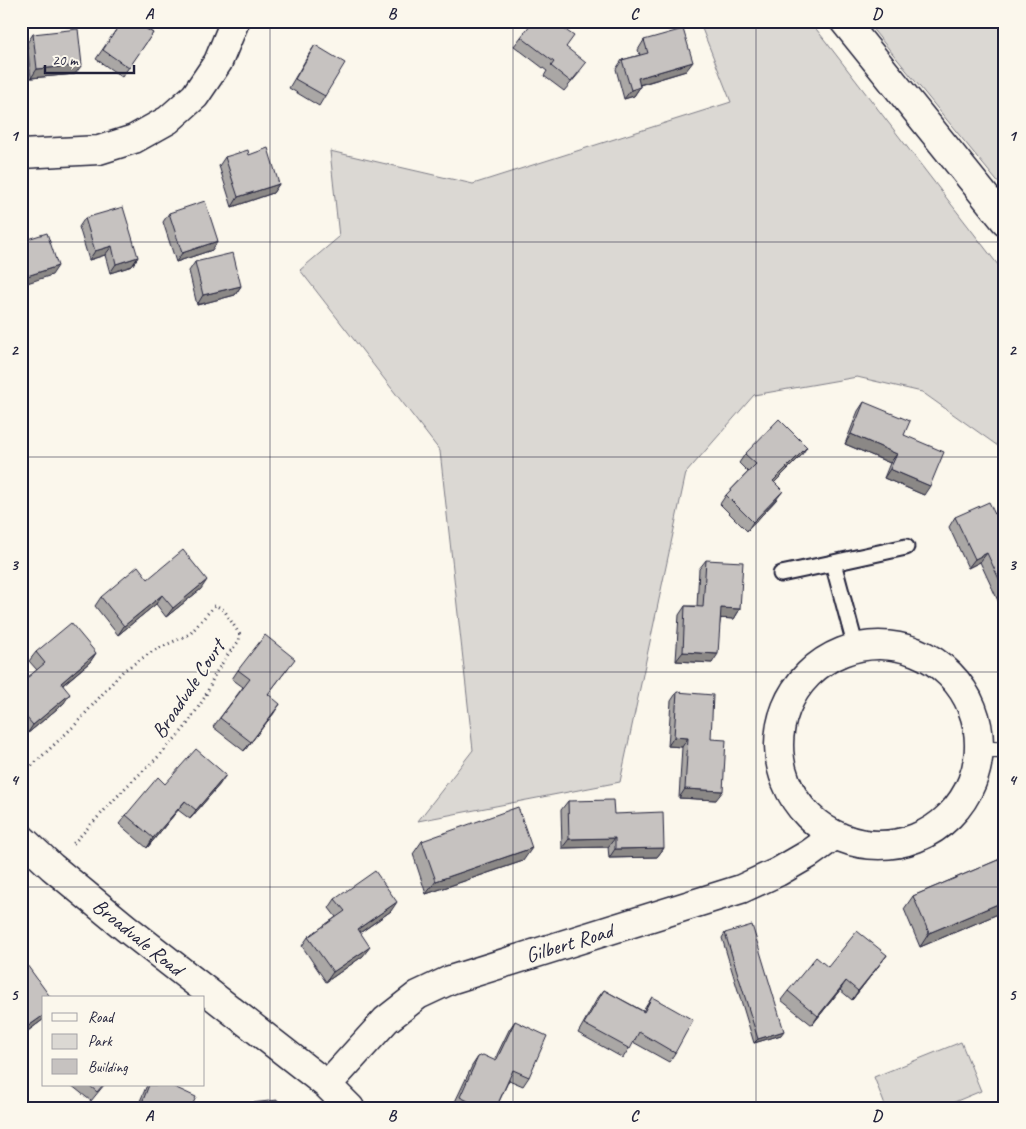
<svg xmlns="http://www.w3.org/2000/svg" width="1026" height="1129" font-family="Caveat,sans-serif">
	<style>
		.green { fill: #dbd8d3; stroke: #7e7d87 }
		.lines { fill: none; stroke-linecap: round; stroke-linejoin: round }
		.service-casing { stroke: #22223b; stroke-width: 19 }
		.minor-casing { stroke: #22223b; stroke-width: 31 }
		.motorway-casing { stroke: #22223b; stroke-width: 31 }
		.path { stroke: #22223b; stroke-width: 3; stroke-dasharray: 1 4; stroke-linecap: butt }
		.service { stroke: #fbf7ec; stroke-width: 15 }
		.minor { stroke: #fbf7ec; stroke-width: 28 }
		.motorway { stroke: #fbf7ec; stroke-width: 28 }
		.wall { fill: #aaa7a5; stroke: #22223b }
		.shaded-wall { fill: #8b8886; stroke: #22223b }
		.building { fill: #c6c2c0; stroke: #22223b }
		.grid { fill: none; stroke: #22223b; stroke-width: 1; stroke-opacity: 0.55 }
		.labels { text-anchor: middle; stroke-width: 4; stroke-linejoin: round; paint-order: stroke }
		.street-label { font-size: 21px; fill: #22223b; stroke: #fbf7ec }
		.neatline { fill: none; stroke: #22223b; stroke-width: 2 }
		.grid-label { font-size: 16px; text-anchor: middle; font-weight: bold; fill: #22223b }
	</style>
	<rect width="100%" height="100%" fill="#fbf7ec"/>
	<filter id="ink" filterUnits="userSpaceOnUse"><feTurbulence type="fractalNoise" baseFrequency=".02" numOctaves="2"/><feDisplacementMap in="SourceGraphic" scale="10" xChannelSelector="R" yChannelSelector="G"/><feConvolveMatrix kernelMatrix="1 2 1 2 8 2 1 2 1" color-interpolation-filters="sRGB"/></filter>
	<g filter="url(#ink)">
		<path class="green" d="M699,21H810L1005,274V451L922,392L857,377L754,395L686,473L620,782L418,821L473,750L440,451L300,270L339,237L330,151L473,184L731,102Z
			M866,21H983L997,23H1005V191Z
			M961,1042L981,1091L940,1108H886L874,1077Z"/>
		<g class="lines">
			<defs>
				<path id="service" d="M781,574L833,563
					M856,648L833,563L906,547
					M980,749L1005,750"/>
				<path id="minor" d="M21,154L99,150L134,139L168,120L195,96L218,62L235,21
					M779 745a100 100 0 1 1 200 0a100 100 0 1 1-200 0Z
					M21,838L52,867L126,928L327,1085L350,1108
					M327,1085L386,1020L418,995L450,980L741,889L778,872L809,854L834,836"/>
				<path id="motorway" d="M844,21L1005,221"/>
			</defs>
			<use href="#service" class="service-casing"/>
			<use href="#minor" class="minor-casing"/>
			<use href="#motorway" class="motorway-casing"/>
			<path class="path" d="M21,776L75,725L123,671L153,651L190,634L215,605L224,610L240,635L239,641L229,653L215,674L205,697L184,729L159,756L128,785L71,846"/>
			<use href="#service" class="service"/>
			<use href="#minor" class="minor"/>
			<use href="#motorway" class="motorway"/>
		</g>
		<path class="wall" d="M122,21L143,27L153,33L122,77L96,59Z
			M564,29L566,47L580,72L564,91L544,76L547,71L514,46L521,37Z
			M33,34L75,74L31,78L27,43Z
			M644,40L686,71L640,85V87L634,96L624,99L616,69L622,60L640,55L638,50Z
			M315,45L325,96L319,106L289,88L309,54Z
			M249,155L279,184L273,193L232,207L219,166L225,157Z
			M169,213L212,250L176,262L163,222Z
			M85,218L138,257L132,266L110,273L105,255L89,260L79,227Z
			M195,262L241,286L235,295L197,305L189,271Z
			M864,402L904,435L924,495L884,478L890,463L845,444L858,411Z
			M745,454L801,456L774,483L776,500L747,531L720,504L726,495L748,472L739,463Z
			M955,517L1005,535V603L1000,605L980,562L968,568L949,527Z
			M706,560L740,609L734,619L721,618L712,663L676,661L679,615L685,606H697L699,569Z
			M148,579L201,589L166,617L156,604L118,635L95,606L101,597Z
			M36,652L96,653L90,662L63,685L64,703L27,734L21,728V683L37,670L29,661Z
			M288,668L268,694L274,713L244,751L213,727L243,687L232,679L238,670Z
			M677,692L711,739L716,800L679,798L682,747L668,746L671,701Z
			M165,784H220L190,819L178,810L147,848L119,824L126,815Z
			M568,801L614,814L664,848L657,857L609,858L608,847L562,848L561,810Z
			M422,841L523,861L426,894L413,854Z
			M1005,857V911L920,947L904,909L913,896Z
			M335,899L391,911L360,933L363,956L326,982L302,946L308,937L336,917L329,908Z
			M725,933L781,1035L754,1043L722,938Z
			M887,955L852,1000L840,990L812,1025L781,1000L788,991L828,967Z
			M21,968L44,998V1019L21,1036Z
			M604,990L643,1011L652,997L675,1053L669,1062L633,1042L623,1058L578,1033L597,999Z
			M515,1021L529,1077L523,1086L509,1080L496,1108H456L453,1106L472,1066L478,1057L494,1061L509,1030Z
			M1005,1030V1050L1003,1048L1001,1044L1002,1034Z
			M71,1085H104L91,1101Z
			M147,1085H170L191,1108H137Z"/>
		<path class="shaded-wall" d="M693,62L686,71L632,87L638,78Z
			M82,65L75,74L31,78L37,69Z
			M640,87L634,96L624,99L631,90Z
			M279,184L273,193L232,207L238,197Z
			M218,241L212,250L176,262L182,253Z
			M112,246L105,255L89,260L95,251Z
			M138,257L132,266L110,273L116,264Z
			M58,266L52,275L21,285V278Z
			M241,286L235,295L197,305L203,295Z
			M851,434L897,454L890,463L845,444Z
			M807,447L801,456L767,490L773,481Z
			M890,469L930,486L924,495L884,478Z
			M783,491L776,500L747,531L753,522Z
			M987,553L980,562L968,568L975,559Z
			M207,580L201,589L166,617L173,608Z
			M162,595L156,604L118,635L124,626Z
			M1005,599V603L1000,605Z
			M721,608L740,609L734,619L715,618Z
			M683,652L718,654L712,663L676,661Z
			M96,653L90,662L54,692L61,683Z
			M70,694L64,703L27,734L33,725Z
			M280,704L274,713L244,751L251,742Z
			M674,737L688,738L682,747L668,746Z
			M226,775L220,784L190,819L196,810Z
			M685,789L723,791L716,800L679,798Z
			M185,801L178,810L147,848L153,838Z
			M615,838L608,847L562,848L569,839Z
			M532,848L523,861L426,894L436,881Z
			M664,848L657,857L609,858L615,849Z
			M1005,901V911L920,947L929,933Z
			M397,902L391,911L351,939L358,929Z
			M370,947L363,956L326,982L333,972Z
			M887,955L852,1000L858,991Z
			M846,981L840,990L812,1025L818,1016Z
			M44,1015V1019L21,1036L27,1027Z
			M784,1031L781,1035L754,1043L758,1039Z"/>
		<path class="building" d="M122,21H146L143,27L153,33L129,68L103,50Z
			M533,21H566L569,23L564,29L574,36L566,47L586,63L571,82L551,66L554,62L521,37Z
			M78,29L82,65L37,69L33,34Z
			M683,29L693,62L638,78L640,87L631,90L622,60L648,53L644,40Z
			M315,45L345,63L325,96L295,79Z
			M268,148L279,184L238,197L225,157L248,150L249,155Z
			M205,201L218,241L182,253L169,213Z
			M123,207L138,257L116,264L112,246L95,251L85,218Z
			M47,233L58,266L21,278V241Z
			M233,253L241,286L203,295L195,262Z
			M864,402L910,421L904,435L944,452L930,486L890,469L897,454L851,434Z
			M779,419L807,447L773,481L783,491L753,522L726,495L756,464L745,454Z
			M989,502L1005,535V592L987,553L975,559L955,517Z
			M183,550L207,580L173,608L162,595L124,626L101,597L138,566L148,579Z
			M706,560L743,562L740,609L721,608L718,654L683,652L685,606L703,607Z
			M71,623L96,653L61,683L70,694L33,725L21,711V683L45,663L36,652Z
			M265,635L295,659L268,694L280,704L251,742L220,718L250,679L238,670Z
			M677,692L713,695L711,739L726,740L723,791L685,789L688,738L674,737Z
			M196,749L226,775L196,810L185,801L153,838L126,815L158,777L165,784Z
			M613,800L614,814L663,812L664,848L615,849V838L569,839L568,801Z
			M518,807L532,848L436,881L422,841Z
			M1005,857V901L929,933L913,896Z
			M375,871L397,902L358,929L370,947L333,972L308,937L345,911L335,899Z
			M752,925L784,1031L758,1039L725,933Z
			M857,931L887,955L858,991L846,981L818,1016L788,991L816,957L828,967Z
			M27,965L51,998H44V1015L27,1027L21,1020V968Z
			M604,990L644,1012L652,997L693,1020L675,1053L639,1032L630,1049L584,1024Z
			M515,1021L547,1036L529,1077L513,1070L496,1108H482L460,1097L478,1057L483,1055L496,1061Z
			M89,1085H103L97,1092Z
			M149,1085H170L196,1097L191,1108H140Z
			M278,1100V1108H227L226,1106Z"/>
	</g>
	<path class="grid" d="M270,21V1108M513,21V1108M756,21V1108M21,242H1005M21,457H1005M21,672H1005M21,887H1005"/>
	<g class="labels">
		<g class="street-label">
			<text transform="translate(188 689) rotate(-56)" y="7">Broadvale Court</text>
			<text transform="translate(138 937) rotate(39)" y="7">Broadvale Road</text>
			<text transform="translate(569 943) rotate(-17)" y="7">Gilbert Road</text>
		</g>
	</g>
	<rect width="1026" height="1129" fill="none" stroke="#fbf7ec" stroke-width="55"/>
	<rect x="42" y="996" width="162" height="90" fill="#fbf7ec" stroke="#a4a2a5"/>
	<rect x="52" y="1013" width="25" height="8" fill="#fbf7ec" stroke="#a4a2a5"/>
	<text x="88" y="1022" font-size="15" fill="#22223b">Road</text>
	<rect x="52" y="1034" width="25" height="15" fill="#dbd8d3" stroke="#a4a2a5"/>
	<text x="88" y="1046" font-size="15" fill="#22223b">Park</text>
	<rect x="52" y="1059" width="25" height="15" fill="#c6c2c0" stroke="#a4a2a5"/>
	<text x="88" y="1072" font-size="15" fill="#22223b">Building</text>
	<path d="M45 65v8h89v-8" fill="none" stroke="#22223b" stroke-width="2.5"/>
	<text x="52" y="65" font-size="15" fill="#22223b" stroke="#fbf7ec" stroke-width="4" paint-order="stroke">20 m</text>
	<rect x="28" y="28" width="970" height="1074" class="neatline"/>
	<g class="grid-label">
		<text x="149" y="19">A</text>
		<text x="392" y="19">B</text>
		<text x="634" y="19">C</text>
		<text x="877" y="19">D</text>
		<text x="14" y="141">1</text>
		<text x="1012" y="141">1</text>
		<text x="14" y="355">2</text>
		<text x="1012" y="355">2</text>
		<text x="14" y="570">3</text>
		<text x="1012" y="570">3</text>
		<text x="14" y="785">4</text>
		<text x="1012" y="785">4</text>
		<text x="14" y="1000">5</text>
		<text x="1012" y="1000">5</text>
		<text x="149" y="1121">A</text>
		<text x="392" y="1121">B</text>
		<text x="634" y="1121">C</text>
		<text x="877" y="1121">D</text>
	</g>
</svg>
